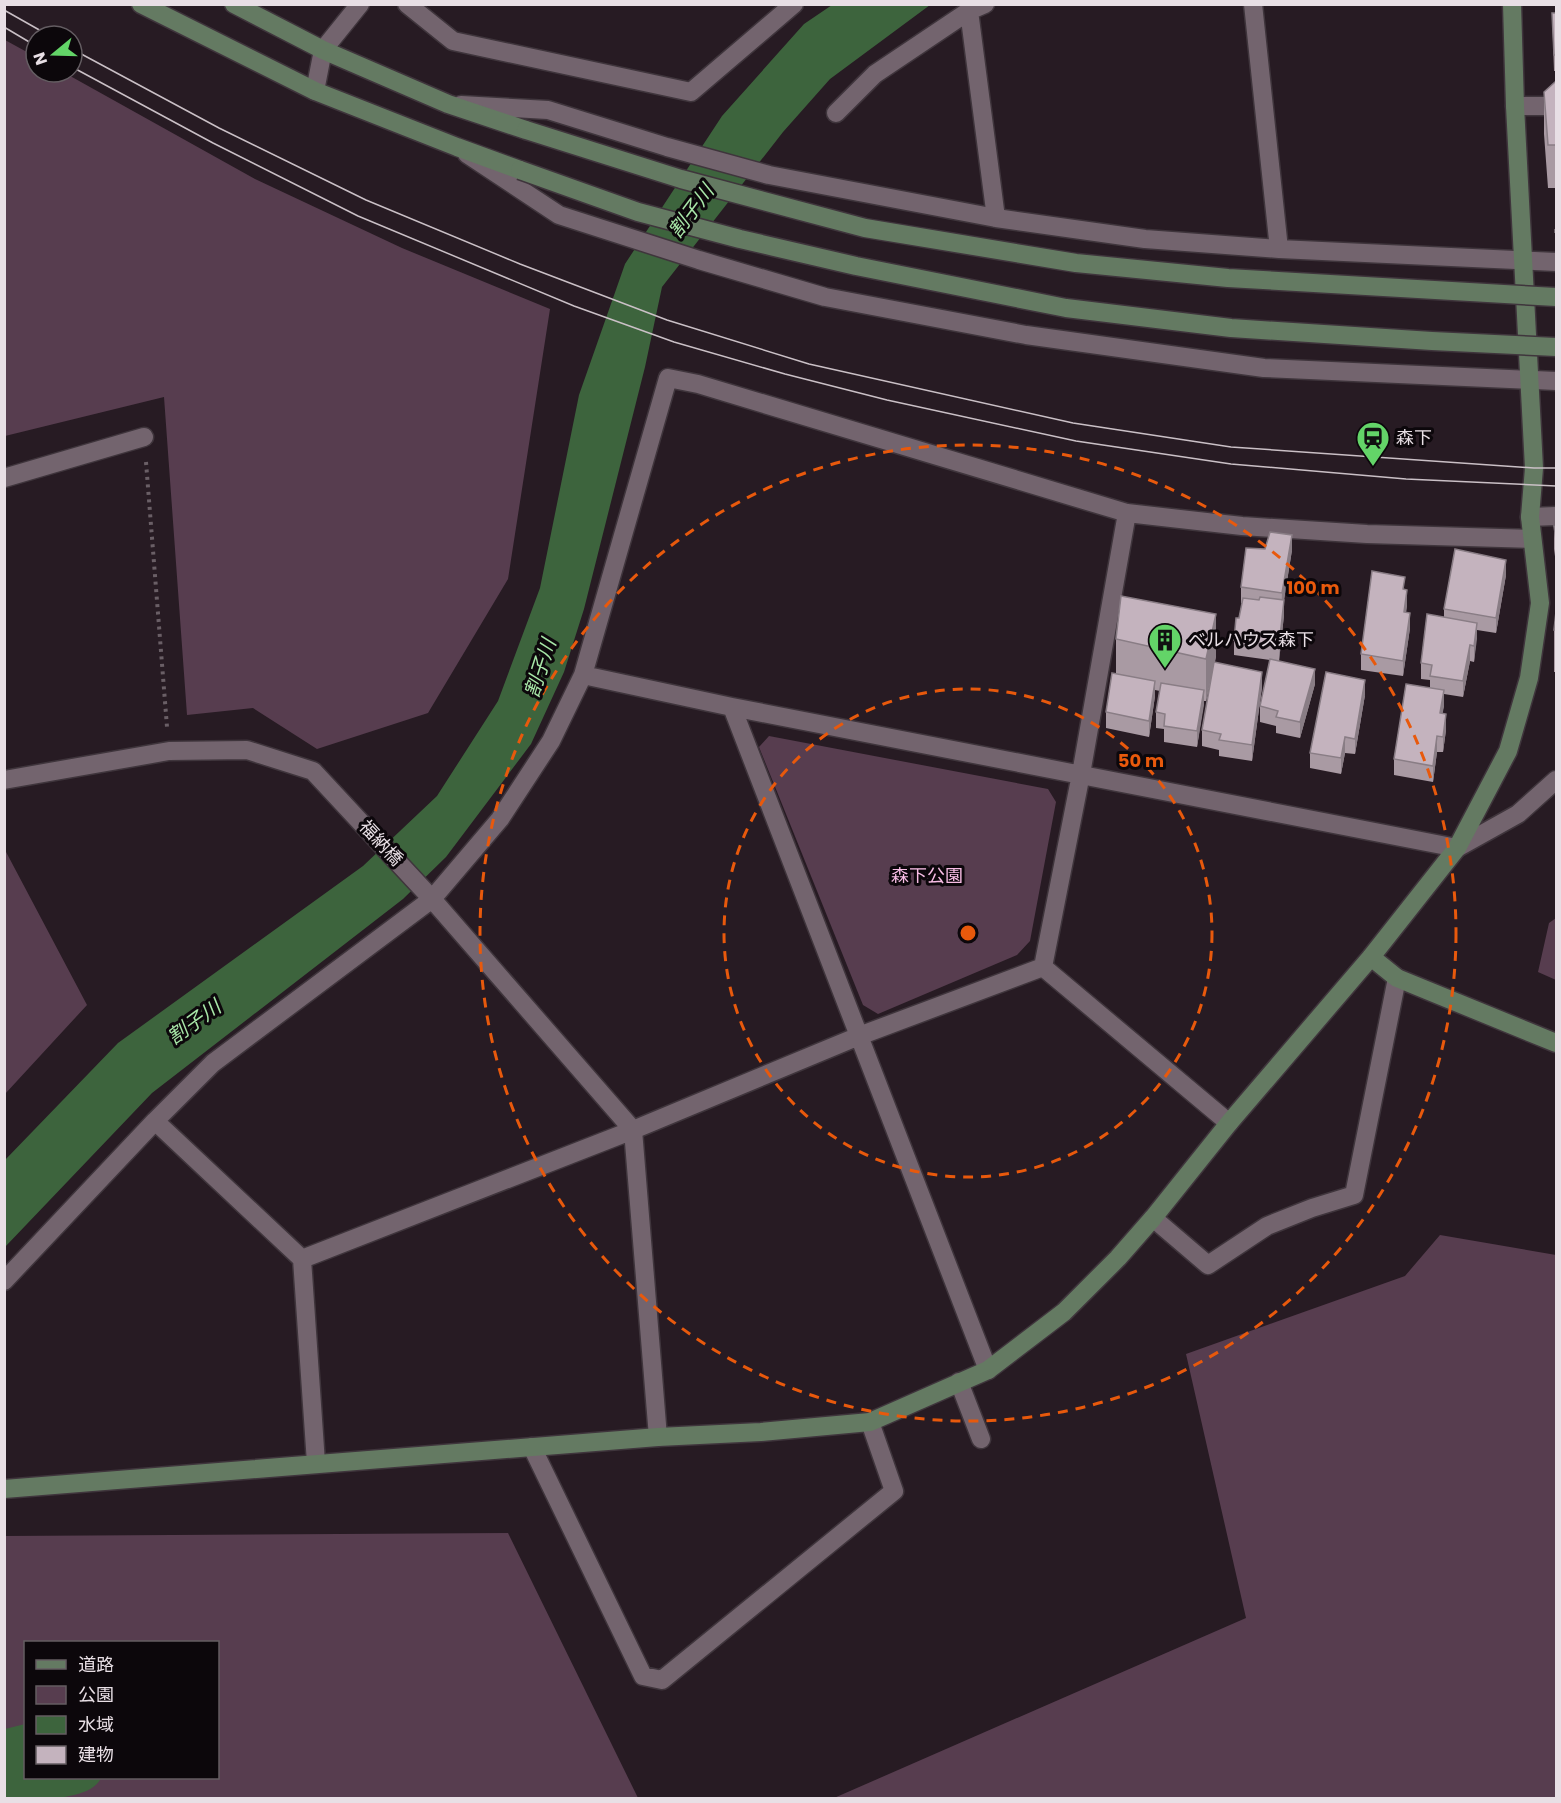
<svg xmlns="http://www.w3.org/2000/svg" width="1561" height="1803" font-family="Poppins,'Noto Sans JP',sans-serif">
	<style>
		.green { fill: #573d4f; fill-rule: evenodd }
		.water { fill: #3d643d }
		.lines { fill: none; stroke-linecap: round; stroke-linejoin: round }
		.street-casing { stroke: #3f353c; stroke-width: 21 }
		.secondary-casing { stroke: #3f353c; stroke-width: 21 }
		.path { stroke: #6a5f66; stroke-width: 4; stroke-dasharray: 3 4.5; stroke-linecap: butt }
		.street { stroke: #73646e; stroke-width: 18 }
		.secondary { stroke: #647a62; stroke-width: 18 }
		.tram { stroke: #cac0c6; stroke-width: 1.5 }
		.secondary-bridge-casing { stroke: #3f353c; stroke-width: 21; stroke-linecap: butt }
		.secondary-bridge { stroke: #647a62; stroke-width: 18 }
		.wall { fill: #a99aa3 }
		.shaded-wall { fill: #897d85 }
		.building { fill: #c4b3be; stroke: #897d85; stroke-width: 1.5 }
		.ring { fill: none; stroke: #e8590c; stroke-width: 3; stroke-dasharray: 10 8 }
		.labels { text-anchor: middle; stroke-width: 6; stroke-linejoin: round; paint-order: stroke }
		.poi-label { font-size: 18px; fill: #e8dfe5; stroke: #0c070b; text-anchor: start }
		.street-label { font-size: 18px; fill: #e8dfe5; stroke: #0c070b }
		.park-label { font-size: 18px; fill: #f8bde5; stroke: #0c070b }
		.water-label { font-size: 20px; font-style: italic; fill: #a8e7a8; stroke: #0c070b }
		.centre { fill: #e8590c; stroke: #0c070b; stroke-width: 3 }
		.ring-label { font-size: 18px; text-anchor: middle; font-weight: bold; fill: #e8590c; stroke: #0c070b; stroke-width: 6; stroke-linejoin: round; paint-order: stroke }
	</style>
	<rect width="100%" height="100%" fill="#271b23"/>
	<path class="green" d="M5,40L36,57V72H63L255,179L402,248L550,309L508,579L428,713L317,749L253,708L187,715L164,397L5,436Z
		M769,736L1048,789L1056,802L1030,941L1017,955L878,1014L863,1005L759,747Z
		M5,850L87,1005L5,1094H4Z
		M1556,918V980L1538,972L1549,923Z
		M1440,1235L1556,1255V1798H834L1246,1618L1186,1354L1405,1276Z
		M508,1533L638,1798H5L4,1536ZM26,1642H218V1778H26Z"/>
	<path class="water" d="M832,5H930L830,79L783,132L662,287L645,367L584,609L564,672L531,744L446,857L403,899L152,1093L5,1247V1160L118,1043L363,866L437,796L498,701L540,588L579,395L625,264L722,116L804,24Z
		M25,1724L26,1778H101C89,1803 30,1799 5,1798V1729Z"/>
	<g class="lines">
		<defs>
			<path id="street" d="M407,4L453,41L691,92L794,4
				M1253,4L1279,249
				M969,11L996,218
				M315,91L323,50L360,4
				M461,105L548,110L667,147L769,175L996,218L1145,239L1279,249L1556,262
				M1515,106H1556
				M836,113L875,74L969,11L985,4
				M467,154L559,215L699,260L825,297L1026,335L1264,368L1556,381
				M4,478L144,437
				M1127,513L1081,774L1043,967L1229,1123
				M1530,517L1556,516
				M583,675L732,707L1457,848L1518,814L1556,780
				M732,707L988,1370
				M4,780L169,751L247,750L313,771L432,899L633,1130L658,1437
				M155,1121L302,1259L316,1463
				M1153,1218L1208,1265L1267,1226L1312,1208L1354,1195L1397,978
				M302,1259L633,1130L859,1036L1043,967
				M4,1281L155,1121L213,1063L432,899L500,819L551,741L583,675L668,378L698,384L1127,513L1242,526L1367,534L1532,539
				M959,1382L981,1439
				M532,1447L643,1676L662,1680L894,1491L870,1422"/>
			<path id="secondary" d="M141,4L315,91L457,147L520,170
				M234,4L323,50L448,104L526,130
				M1371,957L1397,978L1556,1043
				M4,1489L658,1437L761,1432L870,1422L988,1370L1064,1312L1118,1258L1153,1218L1229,1123L1371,957L1457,848L1508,751L1529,678L1540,603L1530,517L1534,468L1515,106L1512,4"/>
		</defs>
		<use href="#street" class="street-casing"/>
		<use href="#secondary" class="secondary-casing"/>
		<path class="path" d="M1554,231H1556
			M146,462L167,727"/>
		<use href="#street" class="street"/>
		<use href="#secondary" class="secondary"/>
		<path class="tram" d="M4,10L50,36
			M4,27L36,46
			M72,49L219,128L366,200L520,264L667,320L809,364L1073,423L1231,447L1534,468H1556
			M72,67L213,143L358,216L574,306L674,342L785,374L887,400L1076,441L1231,464L1406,479L1556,486"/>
		<defs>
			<path id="secondary-bridge" d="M526,130L681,179L865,228L1076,263L1228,278L1556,297
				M520,170L638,212L740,239L856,266L1066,308L1231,328L1432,341L1556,347"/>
		</defs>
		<use href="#secondary-bridge" class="secondary-bridge-casing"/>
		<use href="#secondary-bridge" class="secondary-bridge"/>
	</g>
	<path class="wall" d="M1552,13H1557V71H1554Z
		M1557,82V188H1548L1544,134V92Z
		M1554,526H1557V571L1554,549Z
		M1292,550L1284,600V615L1279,661L1315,684L1300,738L1276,733V726L1260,722V706L1270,660L1234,655V640L1242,603H1241V587Z
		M1506,575L1496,633L1477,630L1474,662L1470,661L1463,697L1444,694V706L1442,713L1446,730L1443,752H1437L1433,782L1394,775V759L1430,688V680L1421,679V663L1444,617V609Z
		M1405,589L1407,605L1406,612L1410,628L1403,676L1361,670V654Z
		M1557,602V672H1554V630Z
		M1116,639L1216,656L1215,662L1262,687L1252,761L1219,756V750L1202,746V730L1212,676L1206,701H1204L1197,747L1164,742V729L1156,728V712L1160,691L1155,690V696L1149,737L1106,728V712L1116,674Z
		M1365,695L1355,754L1345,753L1341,774L1310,768V753Z"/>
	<path class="shaded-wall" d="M1292,535V550L1284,600V615L1279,662L1282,593Z
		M1506,560V575L1496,633V618Z
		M1407,590V605L1404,628V612Z
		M1410,613V628L1403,676V661Z
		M1216,614V656L1206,701V659Z
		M1477,623V639L1474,662V646Z
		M1470,645V661L1463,697V681Z
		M1315,669V684L1300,738V722Z
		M1262,672V687L1252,761V745Z
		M1365,680V695L1355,754V739Z
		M1155,681V696L1149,737V721Z
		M1204,690V705L1197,747V731Z
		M1444,690V706L1440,729V713Z
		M1446,714V730L1443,752V737Z
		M1437,736V752L1433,782V766Z
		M1345,737V753L1341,774V758Z"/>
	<path class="building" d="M1552,13H1557V55H1554Z
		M1555,82H1557V145H1548L1544,92Z
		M1554,526H1557V547Z
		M1270,532L1292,535L1282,593L1241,587L1246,548L1265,549Z
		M1455,549L1506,560L1496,618L1444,609Z
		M1372,571L1405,577L1403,589L1407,590L1404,612L1410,613L1403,661L1361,654Z
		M1121,596L1216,614L1206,659L1116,639Z
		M1260,597L1284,600L1279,646L1234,640L1236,618H1239L1243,598L1259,600Z
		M1557,602V630H1554Z
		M1427,614L1477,623L1474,646L1470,645L1463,681L1430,676L1432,665L1421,663Z
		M1270,659L1315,669L1300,722L1276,717L1278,711L1260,706Z
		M1214,662L1262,672L1252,745L1219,740L1221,734L1202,730Z
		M1326,672L1365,680L1355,739L1345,737L1341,758L1310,753Z
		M1112,673L1155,681L1149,721L1106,712Z
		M1161,683L1204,690L1197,731L1164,726L1165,714L1156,712Z
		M1406,684L1444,690L1440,713L1446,714L1443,737L1437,736L1433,766L1394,759Z"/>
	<g class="ring">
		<circle cx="968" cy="933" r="244"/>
		<circle cx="968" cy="933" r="488"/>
	</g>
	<defs>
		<symbol id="station-pin" viewBox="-11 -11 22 30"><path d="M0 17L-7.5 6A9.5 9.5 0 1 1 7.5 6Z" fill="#63d468" stroke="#0c070b"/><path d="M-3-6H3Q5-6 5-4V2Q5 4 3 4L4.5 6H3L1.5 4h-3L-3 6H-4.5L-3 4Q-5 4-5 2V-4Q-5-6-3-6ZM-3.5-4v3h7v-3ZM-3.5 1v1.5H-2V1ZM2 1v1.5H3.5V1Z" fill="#111"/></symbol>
		<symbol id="building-pin" viewBox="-11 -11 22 30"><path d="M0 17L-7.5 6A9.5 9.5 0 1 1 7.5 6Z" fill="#63d468" stroke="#0c070b"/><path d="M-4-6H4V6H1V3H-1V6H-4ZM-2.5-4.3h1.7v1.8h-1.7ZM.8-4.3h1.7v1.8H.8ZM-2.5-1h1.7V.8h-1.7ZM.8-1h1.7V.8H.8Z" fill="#111"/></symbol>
	</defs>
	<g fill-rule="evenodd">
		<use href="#station-pin" x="1354" y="419" width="38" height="52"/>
		<use href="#building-pin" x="1146" y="621" width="38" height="52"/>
	</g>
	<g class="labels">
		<g class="poi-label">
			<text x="1396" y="444">森下</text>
			<text x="1188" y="646">ベルハウス森下</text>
		</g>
		<g class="street-label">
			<text transform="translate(381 843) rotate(47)" y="6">福納橋</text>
		</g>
		<g class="park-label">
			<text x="927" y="882">森下公園</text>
		</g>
		<g class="water-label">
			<text transform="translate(691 211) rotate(-53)" y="7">割子川</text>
			<text transform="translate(540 668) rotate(-72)" y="7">割子川</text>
			<text transform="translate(194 1022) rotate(-36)" y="7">割子川</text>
		</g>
	</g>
	<circle cx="968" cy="933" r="9" class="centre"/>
	<g class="ring-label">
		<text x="1313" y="594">100 m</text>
		<text x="1141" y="767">50 m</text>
	</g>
	<rect width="1561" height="1803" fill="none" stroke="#e8dfe5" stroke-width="12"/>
	<rect x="24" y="1641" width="195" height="138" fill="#0c070b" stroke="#645d62" stroke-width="1.5"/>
	<rect x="36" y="1660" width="30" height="9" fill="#647a62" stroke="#645d62" stroke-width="1.5"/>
	<text x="78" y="1671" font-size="18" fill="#e8dfe5">道路</text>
	<rect x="36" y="1686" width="30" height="18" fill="#573d4f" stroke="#645d62" stroke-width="1.5"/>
	<text x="78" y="1701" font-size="18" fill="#e8dfe5">公園</text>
	<rect x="36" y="1716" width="30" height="18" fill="#3d643d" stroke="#645d62" stroke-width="1.5"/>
	<text x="78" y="1731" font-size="18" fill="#e8dfe5">水域</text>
	<rect x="36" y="1746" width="30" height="18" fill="#c4b3be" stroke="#645d62" stroke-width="1.5"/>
	<text x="78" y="1761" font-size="18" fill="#e8dfe5">建物</text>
	<g transform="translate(54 54) rotate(251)"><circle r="28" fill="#0c070b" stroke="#645d62" stroke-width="1.5"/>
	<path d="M0-4.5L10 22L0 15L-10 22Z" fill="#63d468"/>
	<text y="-9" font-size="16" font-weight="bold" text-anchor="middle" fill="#e8dfe5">N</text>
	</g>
</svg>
